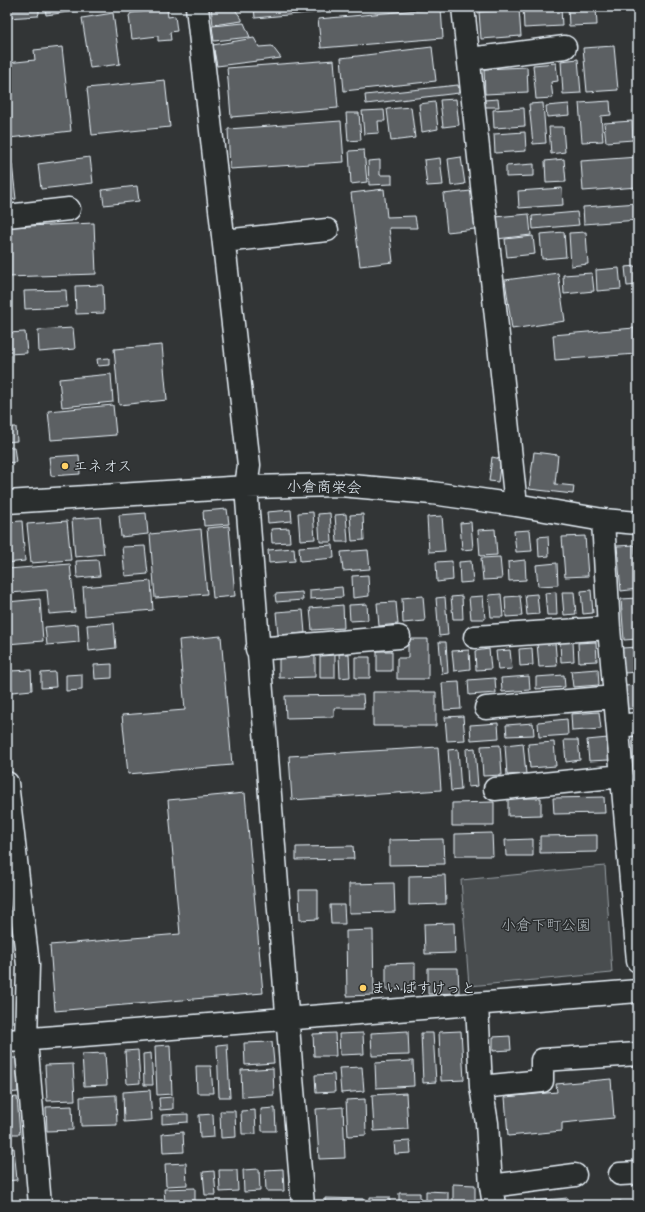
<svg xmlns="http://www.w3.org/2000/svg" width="645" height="1212" font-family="'Comic Neue','Klee One',sans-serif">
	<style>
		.green { fill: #494d4f; stroke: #989fa4 }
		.building { fill: #5c6063; stroke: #e8f1f8 }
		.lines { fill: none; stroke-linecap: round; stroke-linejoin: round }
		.minor-casing { stroke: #e8f1f8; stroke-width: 25 }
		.minor { stroke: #2a2d2e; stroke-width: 22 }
		.poi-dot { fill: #ffd166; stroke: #2a2d2e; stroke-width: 1.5 }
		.labels { text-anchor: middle; stroke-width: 3; stroke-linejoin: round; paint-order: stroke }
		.poi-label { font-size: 15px; fill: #e8f1f8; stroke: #2a2d2e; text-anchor: start }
		.street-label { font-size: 15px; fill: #e8f1f8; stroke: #2a2d2e }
		.park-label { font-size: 15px; fill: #b0b8bd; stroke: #2a2d2e }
	</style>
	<rect width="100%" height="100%" fill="#323536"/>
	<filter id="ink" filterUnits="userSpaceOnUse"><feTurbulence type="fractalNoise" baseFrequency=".025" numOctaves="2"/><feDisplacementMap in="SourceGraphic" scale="8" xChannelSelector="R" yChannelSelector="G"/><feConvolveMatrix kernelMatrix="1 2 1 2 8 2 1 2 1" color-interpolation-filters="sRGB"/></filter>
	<g filter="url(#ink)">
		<path class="green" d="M605,866L612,973L469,986L461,880Z"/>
		<path class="building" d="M7,7H39V13L38,16L7,18Z
			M45,7H76V11L46,15Z
			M211,7H233L242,19V21L213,25Z
			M254,7H320V12L255,18Z
			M523,7H561L562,26L524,28Z
			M568,7H596L597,25L569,26Z
			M441,8L443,38L321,48L318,19Z
			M167,9L168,17L175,16L177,31L170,32L171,40L158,41V36L132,39L129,16L131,13Z
			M519,9L521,36L481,39L479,12Z
			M113,13L120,64L90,68L82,18Z
			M244,23L250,37L214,41L212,26Z
			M254,38L259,47L272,46L281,58L217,66L213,45Z
			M614,46L618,90L587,92L583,48Z
			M62,47L71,131L9,138L11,146L7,147V63L35,60L34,50Z
			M432,47L436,81L344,91L341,58Z
			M578,59L581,93L563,94L561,61Z
			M334,60L338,108L231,117L227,68Z
			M556,63L558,81L551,82L553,98L536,99L533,65Z
			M527,67L528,92L485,94L484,69Z
			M165,80L170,127L92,135L87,88Z
			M458,85L459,93L366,104L365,95Z
			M456,99L459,125L443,127L440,100Z
			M498,99L499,107H484V100Z
			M610,101L611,115L601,116L603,141L582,142L579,103Z
			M435,102L438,129L422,132L419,104Z
			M543,103L546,143L533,144L529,104Z
			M569,104L570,115L547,117L546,106Z
			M411,107L415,138L391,141L387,109Z
			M524,108L525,126L494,128L493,110Z
			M384,110L385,121H378L379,133L364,134L362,111Z
			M346,113H359L361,140L348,141Z
			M341,121L344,162L230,169L228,129Z
			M632,121L633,140L606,142L604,123Z
			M549,127H563L565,152L551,154Z
			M525,132L526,151L495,153L494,134Z
			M364,150L367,182L351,184L349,151Z
			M90,157L93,183L41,189L38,164Z
			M461,157L465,184L451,186L448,159Z
			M638,157V187L583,191L581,161Z
			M440,158L443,185L427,186L424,160Z
			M564,159L566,182L546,183L545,161Z
			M380,160V175H392V184L369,185L368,161Z
			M7,164H12L16,199L7,200Z
			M534,164V176L506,177V166Z
			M137,186L139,201L104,205L102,190Z
			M562,188L563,205L519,208L518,191Z
			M384,189L387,217L415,216L417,228H389L393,262L360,266L351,193Z
			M471,191L475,229L447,232L443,194Z
			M638,203V220L584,224L583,207Z
			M577,212L579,225L533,229L532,216Z
			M529,214L531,235L497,239L495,217Z
			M94,223L96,274L7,277V227Z
			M564,232L566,257L542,259L540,234Z
			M586,232L588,264L571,266L569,233Z
			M533,236L535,254L507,257L505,239Z
			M638,266V285L627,286L625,267Z
			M619,268L621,289L597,291L596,270Z
			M558,273L565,321L512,329L505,280Z
			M592,273L594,291L564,294L563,275Z
			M103,285L104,313L76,314L75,286Z
			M66,290L67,307L25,309L24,291Z
			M7,291H9L10,313H7Z
			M73,328L75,349L39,352L38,330Z
			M634,328L636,354L555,360L553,335Z
			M25,332L27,353L7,354V333Z
			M162,345L167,400L119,405L114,349Z
			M109,358V365L98,366L97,359Z
			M111,374L113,402L62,407L59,379Z
			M113,405L116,435L51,440L48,411Z
			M7,427H16L17,441L7,442Z
			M7,447H14L16,462L7,463Z
			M534,452L558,455L555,484L574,486L573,494L529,489Z
			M79,455L80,474L51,476L49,457Z
			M492,457L501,459L498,482L489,481Z
			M227,509L229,524L204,526L203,511Z
			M291,510L292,521L268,523L267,512Z
			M313,512L315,539L300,540L298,513Z
			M146,513L148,534L121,537L119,515Z
			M330,513L332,542H320L318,514Z
			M346,514L348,542H337L335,515Z
			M363,514L364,540L352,541L350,515Z
			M442,516L445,551L429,552L427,517Z
			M100,517L104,554L75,557L72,519Z
			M22,521L25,561L7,563V522Z
			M67,521L71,560L31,563L27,524Z
			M471,522L473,549L462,550L460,523Z
			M229,526L235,596L213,598L207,528Z
			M289,528L290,542L272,543L271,529Z
			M201,529L207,594L155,598L150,534Z
			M495,529L497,555L480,556L478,530Z
			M530,530L532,551L516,552L514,531Z
			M548,536L549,556L539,557L538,537Z
			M585,536L588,576L565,577L562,537Z
			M333,545L334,558L300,561L299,547Z
			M635,545L636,562H638V589L621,591L617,546Z
			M145,546L148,574L125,576L122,547Z
			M294,548L295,561L269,563L268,550Z
			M368,550L370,569L343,571L341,552Z
			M500,557L502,579L483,580L481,558Z
			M98,560L100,576L77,578L76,561Z
			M525,560L526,580L509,581L508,562Z
			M452,561L453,580L437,582L436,562Z
			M471,561L473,582L460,583L459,562Z
			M557,563L558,585L538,586L536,565Z
			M70,564L75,612L49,614L47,590L10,593L8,569Z
			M368,575L369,596L353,598L352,576Z
			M151,581L153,610L85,616L83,587Z
			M342,587L343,597L310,599V590Z
			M591,590L593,613L583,614L581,591Z
			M302,592L303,600L276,602L275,594Z
			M556,592L557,615H547L545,593Z
			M562,592H574L576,614L564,615Z
			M501,594L503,617H491L489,595Z
			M537,594L539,614L527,615L525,595Z
			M423,596L425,621L403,623L402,598Z
			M462,596L463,619H453L451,597Z
			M483,596L485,619H471L469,597Z
			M520,596L522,616L506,617L505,597Z
			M445,597L448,635L439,636L436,598Z
			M638,598V639L624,640L621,599Z
			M40,599L43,641L7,644V602Z
			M396,602L398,624L379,626L377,603Z
			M367,604L368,620L350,621L349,605Z
			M343,605L344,628L312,630L310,608Z
			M303,610L305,633L278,635L276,612Z
			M114,623L116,648L89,651L87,625Z
			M78,624L79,642L47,645L45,627Z
			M221,636L232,765L128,774L122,715L185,710L179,640Z
			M408,639H428V679H397V658H408Z
			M439,642H446L448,673L442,674Z
			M555,642L557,666L539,667L537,643Z
			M560,642H573L574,661L561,662Z
			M596,642L597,661L579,662L578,643Z
			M638,647V672L624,673L622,648Z
			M532,648L533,665L520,666L519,649Z
			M489,649L491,669L476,670L475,651Z
			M469,650L470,669L454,671L452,651Z
			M510,650L512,669L498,670L496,651Z
			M377,651H392V671H377Z
			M339,654H349L350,677L340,678Z
			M335,655V678H320V656Z
			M279,656H315V677L279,678Z
			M355,657H370V678H355Z
			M112,664V678L95,679L94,665Z
			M598,669L599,685L573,687L571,671Z
			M31,670L32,690L12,692L10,671Z
			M55,672L56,687L41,688V673Z
			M82,674V690L66,691V675Z
			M564,675L565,687L536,689V677Z
			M529,676L530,690L502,692L501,678Z
			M495,678L496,693L469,695L468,680Z
			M459,682L461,709L444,710L442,683Z
			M638,685V708L627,709L625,686Z
			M373,692H436V726H373Z
			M363,695L364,708H334V717L286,718L285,696Z
			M599,712L601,729L572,731L571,714Z
			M463,716L465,740L447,741L445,717Z
			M567,719L568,735L539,737L538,722Z
			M498,723L499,738L471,740L470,725Z
			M533,723L534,735L507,736L506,725Z
			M608,738L609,760L589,761L587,740Z
			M564,740H578L580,760L566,762Z
			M554,742L556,766L530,768L528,744Z
			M523,743L526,774L507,775L505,745Z
			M500,745L502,775L483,776L481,746Z
			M438,747L441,790L292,800L289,756Z
			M475,748L478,786L468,787L466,749Z
			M458,749L461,790L451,791L448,750Z
			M245,793L263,993L55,1011L50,945L180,934L168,800Z
			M604,797L605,813L554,814L553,798Z
			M508,798H541V815L508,816Z
			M494,802V826H452V803Z
			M492,833L493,856H455V834Z
			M597,835V852L540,853V836Z
			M443,839L444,864L389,865V840Z
			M533,839V856H506L505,840Z
			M353,846L354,859L296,860V847Z
			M445,875L446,904L409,905V876Z
			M394,883L395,912L349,913V884Z
			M299,890H318V919L300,920Z
			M330,905H344L345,924H331Z
			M454,923L455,953L425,954L424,924Z
			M373,930L374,995L347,996L346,931Z
			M415,963V989L386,990V964Z
			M428,968H458L459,993L428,994Z
			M408,1031L409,1055L372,1056L371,1033Z
			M461,1031L464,1080L441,1081L439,1032Z
			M335,1033L336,1056H314L313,1034Z
			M363,1033L364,1054L340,1055L339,1034Z
			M421,1033H433L436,1082L423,1083Z
			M510,1036L511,1050L493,1051V1037Z
			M272,1042L274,1063L245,1065L244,1043Z
			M227,1044L230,1097H219L217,1045Z
			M170,1045L172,1094L157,1095L155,1046Z
			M138,1050L140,1083L127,1084L125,1051Z
			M105,1053L107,1085L84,1086L82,1054Z
			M151,1053L153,1085H144L143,1054Z
			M7,1058H16L18,1092L7,1093Z
			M413,1061L414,1086L376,1088L375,1063Z
			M73,1064L75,1100L47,1101L45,1065Z
			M196,1066H211L213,1093H197Z
			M362,1067L364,1091L341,1093L339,1068Z
			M273,1068L274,1095L242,1097L241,1070Z
			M334,1074L335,1092L316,1093L315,1075Z
			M611,1079L614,1118L562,1123V1131L508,1136L505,1097L557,1092L556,1084Z
			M150,1090L152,1120L124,1122L123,1092Z
			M406,1093L408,1129L374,1131L372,1095Z
			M116,1095L117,1125L81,1126L80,1097Z
			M17,1097L20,1134H7V1098Z
			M173,1097V1109L160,1110L159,1098Z
			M365,1099L366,1135L348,1136L346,1100Z
			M72,1106L73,1130L47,1131L46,1107Z
			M343,1107L345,1158L319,1159L316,1109Z
			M275,1108L276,1131H262L261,1109Z
			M255,1110L256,1134H242L241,1111Z
			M220,1111H235L236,1137L221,1138Z
			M188,1114V1122L162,1124V1115Z
			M213,1114L214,1137L200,1138L199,1115Z
			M183,1132L184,1152L163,1153L162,1134Z
			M410,1141L411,1153L395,1154L394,1142Z
			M14,1148L17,1180L7,1181V1149Z
			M186,1163L187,1185L166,1186L165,1164Z
			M259,1169L260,1191L244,1192L243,1170Z
			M283,1169L284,1191H266L265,1170Z
			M219,1170H237L238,1191L220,1192Z
			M214,1171L216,1195H205L203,1172Z
			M453,1184L475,1185V1205H453Z
			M195,1188V1200L165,1202L164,1189Z
			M426,1191L448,1192V1205H426Z
			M399,1193H420V1205H399Z
			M370,1197H390V1205H370Z
			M325,1198L366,1199V1205H325Z
			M568,1198L569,1205L621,1201L622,1205H511L510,1203Z
			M272,1201V1205H243V1202Z
			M235,1204V1205H204Z"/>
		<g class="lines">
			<defs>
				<path id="minor" d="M197,7L249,465L246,487C263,727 282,966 303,1205
					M463,7L516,505
					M469,59L565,47
					M7,216L69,209
					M224,241L327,230
					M7,502L246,487L340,485L432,493L516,505L603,520L638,523
					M603,520L609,628L638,961
					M475,637L609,628
					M257,649L399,637
					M486,708L615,697
					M618,726L638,724
					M7,783L28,965L26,1040L40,1205
					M495,789L622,776
					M477,1004L481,1087L487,1123L491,1186L494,1205
					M7,1041L638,991
					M481,1087L542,1081V1060L638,1054
					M620,1174L638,1173
					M491,1186L575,1175"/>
			</defs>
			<use href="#minor" class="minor-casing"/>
			<use href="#minor" class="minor"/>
		</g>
	</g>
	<g class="poi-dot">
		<circle cx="65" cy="466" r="4"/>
		<circle cx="363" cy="988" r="4"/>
	</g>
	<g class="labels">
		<g class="poi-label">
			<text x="73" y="471">エネオス</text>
			<text x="371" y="993">まいばすけっと</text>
		</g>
		<g class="street-label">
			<text transform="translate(324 487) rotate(1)" y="5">小倉商栄会</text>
		</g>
		<g class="park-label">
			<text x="546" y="930">小倉下町公園</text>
		</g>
	</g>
	<rect width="645" height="1212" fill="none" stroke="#2a2d2e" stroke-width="24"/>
	<rect x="12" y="12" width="621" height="1188" fill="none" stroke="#e8f1f8" stroke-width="1.5" filter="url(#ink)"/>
</svg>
